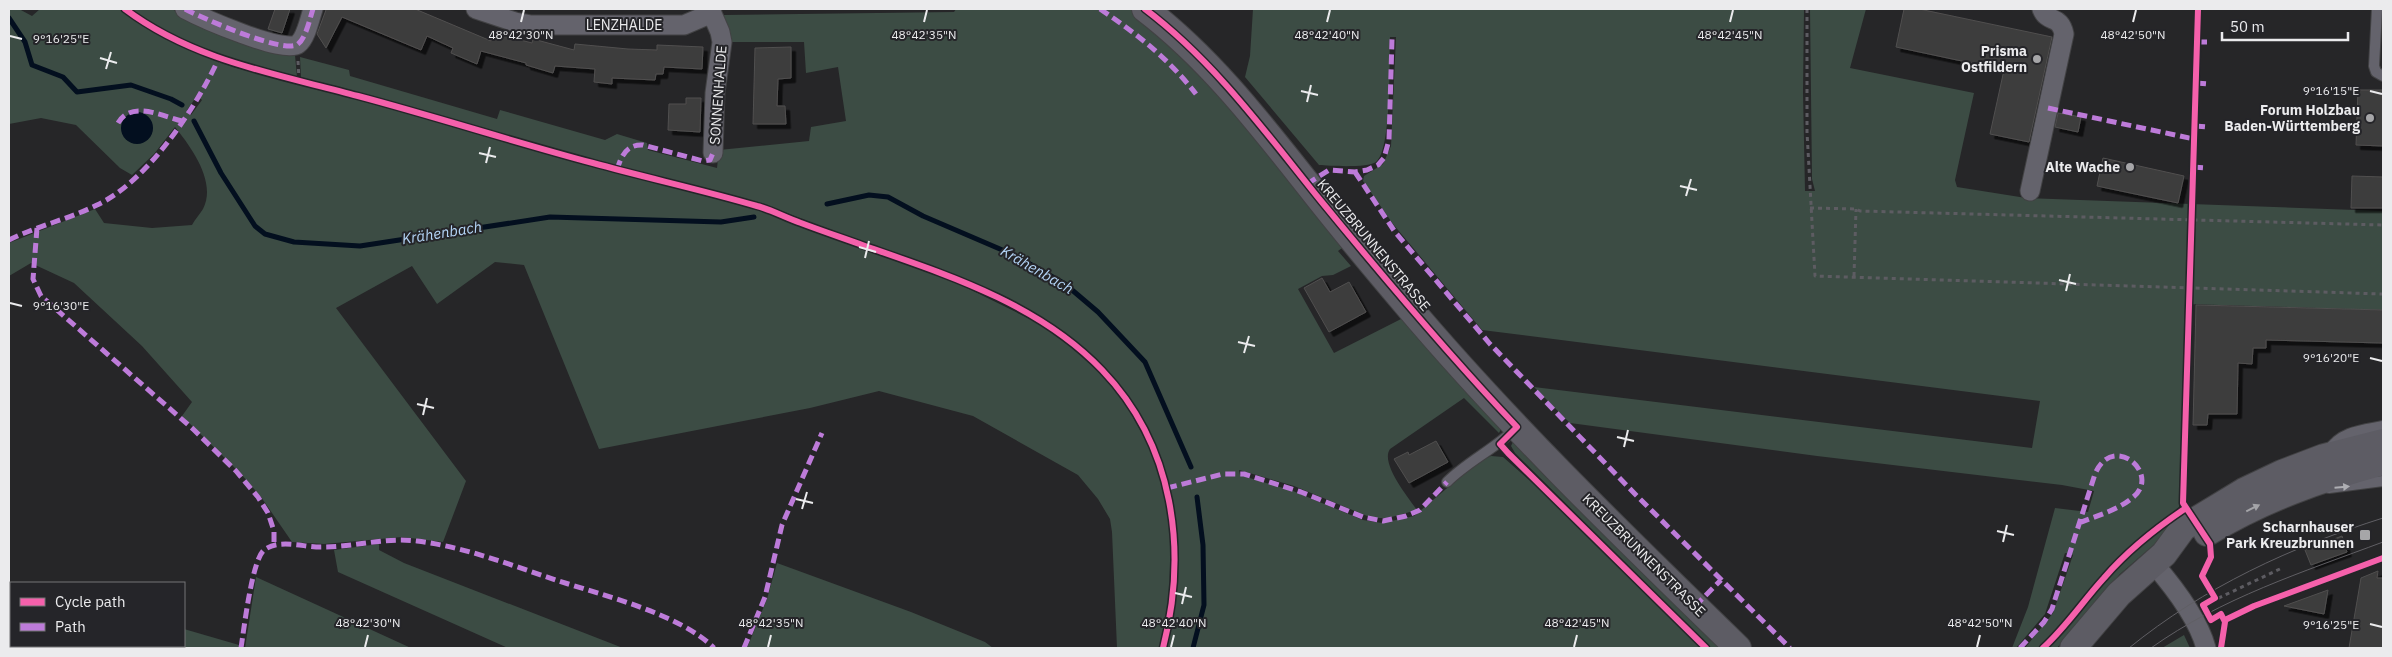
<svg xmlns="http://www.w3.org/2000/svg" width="2392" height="657" font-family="'IBM Plex Sans',sans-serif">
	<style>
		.green { fill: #3c4c44; fill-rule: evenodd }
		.water { fill: #030f1f }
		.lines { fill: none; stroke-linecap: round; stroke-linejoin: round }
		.stream { stroke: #030f1f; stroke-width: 5 }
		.building { fill: #3d3c3c; stroke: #504f4f; filter: url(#shadow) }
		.lane-casing { stroke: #424244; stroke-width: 12 }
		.street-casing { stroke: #424244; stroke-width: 21 }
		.secondary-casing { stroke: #424244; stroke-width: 28 }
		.path { stroke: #5d5c62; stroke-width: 3; stroke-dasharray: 4 4; stroke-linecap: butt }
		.lane { stroke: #64636c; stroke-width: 10 }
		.street { stroke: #64636c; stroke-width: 19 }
		.secondary { stroke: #5d5c64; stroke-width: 26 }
		.tram { stroke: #605f64; stroke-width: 1 }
		.quiet { stroke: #bd7bd9; stroke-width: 5; stroke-dasharray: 10 5; stroke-linecap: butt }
		.cycleway-casing { stroke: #252529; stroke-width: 9 }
		.cycleway { stroke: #f560ab; stroke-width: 6 }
		.oneway { fill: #aeaeb3 }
		.oneway2 { fill: #a4a4a8 }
		.ticks { fill: none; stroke: #ebebed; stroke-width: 2 }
		.poi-dot { fill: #a6a6a8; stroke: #252529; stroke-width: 2 }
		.labels { text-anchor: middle; stroke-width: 4; stroke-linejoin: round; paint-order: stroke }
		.street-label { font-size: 14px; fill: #ebebed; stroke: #252529 }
		.poi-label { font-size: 14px; font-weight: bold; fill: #ebebed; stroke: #252529; text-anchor: end }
		.water-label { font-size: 15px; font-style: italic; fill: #b4d5f7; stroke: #252529 }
		.ticks-label { font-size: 12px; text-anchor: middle; fill: #ebebed; stroke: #252529; stroke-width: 4; stroke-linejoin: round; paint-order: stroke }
	</style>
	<defs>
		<filter id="shadow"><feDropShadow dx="4.5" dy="4.5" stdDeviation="0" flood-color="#0009"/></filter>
	</defs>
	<rect width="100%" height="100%" fill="#262628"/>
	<path class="green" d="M9,9H19L32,16L40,9H120L165,39L233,67L408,113L604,170L760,210L798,226L951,280L1038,323L1071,347L1109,381L1129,410L1151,450L1164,488L1171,534L1169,603L1160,648H1117L1112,532L1110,519L1098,499L1078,475L973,416L879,391L810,408L599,449L524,265L495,262L437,304L412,266L336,308L466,481L443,542L402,537L324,544L292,542L261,497L241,474L182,416L192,402L142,346L74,283L31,263L9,276V243L95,209L104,223L152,228L192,225C195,219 200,214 203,209C217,182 191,147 175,127L154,154L132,175L120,168L76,125L41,118L9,124ZM197,96L202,100L191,115L187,110Z
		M131,9H172L192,20L267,48L295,55L297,77C239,62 179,46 131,9Z
		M956,9H1131L1180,50L1346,245L1338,251L1351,266L1333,275L1322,276L1298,289L1334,353L1403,318L1502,427L1499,433L1464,398L1390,449C1380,463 1408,497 1417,510L1388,518H1372L1294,486L1239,470L1240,475L1293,491L1363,520L1382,523L1414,516L1478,462L1491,456L1503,457L1545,494L1701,648H1167C1189,544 1179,447 1102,366C1039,300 945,270 861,241C828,230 796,216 763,204C748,199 733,197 718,193C678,183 638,172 599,162C500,134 401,104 301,78L300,57L349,70L350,76L497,119L500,110L605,140L617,134L647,143L648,150L717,168L719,150L809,141L811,127L846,121L838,67L806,73L804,42H727L724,15L954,12Z
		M1253,9H1804L1803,92L1805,191H1815L1812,179L1810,9H1866L1850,68L1974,93L1955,180L1957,187L2026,198L2383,211V310L2185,304L2179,507L2121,555L2096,582L2102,584L2147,540L2178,517L2172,529L2120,574L2057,648H2025L2053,613L2073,555L2065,553L2045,614L2016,648H2012L2028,607L2055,508L2088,512L2094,491L2062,485L1817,456L1570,423L1534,387L2032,448L2040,401L1482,330L1393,224L1363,181L1364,176L1383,164L1391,146L1396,37H1390C1389,60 1392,150 1376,162C1368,168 1331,166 1319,165L1245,77L1250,56Z
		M1513,442L1725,648H1711L1515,453L1511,446Z
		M379,544V550L404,563L623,648H508L338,572L334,550Z
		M777,563L911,612L985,642L993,648H747L767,599Z
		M256,577L411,648H245Z
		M9,588L11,589V646H184V629L239,645V648H9Z
		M2184,635L2190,648H2162Z"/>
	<path class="water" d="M121 128a16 16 0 1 1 32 0a16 16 0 1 1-32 0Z"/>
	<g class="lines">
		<path class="stream" d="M9,18L25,42L32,65L63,77L77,92L131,85L171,99L182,105
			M194,121L221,173L255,226L265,234L294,242L360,246L550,217L721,222L754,217
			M827,204L869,195L888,197L923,216L1014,255L1065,284L1098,312L1145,362L1191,467
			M1193,648L1204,605L1203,545L1197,497"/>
	</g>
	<path class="building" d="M275,9H290L282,33L268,29Z
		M324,9H415L491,41L493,33L532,43L533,39L574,50L575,44L628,49L657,50V45L703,47L702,69L664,67L663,74H656L655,80L612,78V84L594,82L595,69L555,66L553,73L526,65V63L481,51L477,64L451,53L453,48L427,36L421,50L342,17L326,48L317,34L326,10Z
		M1904,9H1919L2052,37L2029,142L1990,134L2004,70L1896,47Z
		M791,47V78L778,79L777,106H785L786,124H753L755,48Z
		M2358,90H2383V146L2356,145Z
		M686,98H701L700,132L668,130L669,104H686Z
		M2058,113L2081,117L2078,132L2055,127Z
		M2103,158L2184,176L2178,203L2097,186Z
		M2352,176L2383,177V208H2351Z
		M1322,278L1330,292L1349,282L1366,312L1329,332L1304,288Z
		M2196,305L2383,310V343L2266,340V348H2253L2252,364L2238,363L2237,414H2208L2207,425H2193Z
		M1436,441L1448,462L1409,483L1394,459L1408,452L1409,455Z
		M2342,536L2347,552L2311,565L2305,550Z
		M2378,571L2377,578H2383V648H2349L2361,578Z
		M2328,590L2324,614L2284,606Z"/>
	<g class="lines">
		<defs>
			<path id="lane" d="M2377,9L2374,66L2376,72L2383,76
				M2329,450C2341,431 2363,430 2383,426
				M1447,482C1468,461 1495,449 1516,428
				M2329,488L2383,481"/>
			<path id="street" d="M185,9C200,17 285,55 298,44C306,38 310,18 313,9
				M476,9L515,22L531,25H684L712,13
				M710,9L720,32L722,42L715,93L713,153
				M2030,191L2064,34C2060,14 2048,24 2042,9
				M2153,563C2173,586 2198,618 2206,648"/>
			<path id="secondary" d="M1145,9C1208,57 1257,120 1306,182C1338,223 1372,264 1406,304C1509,426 1624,537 1738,648
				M2207,533C2263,499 2320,479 2383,462
				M2073,648L2119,594L2164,554L2183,528L2244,491L2282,473L2324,457L2383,442"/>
		</defs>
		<use href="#lane" class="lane-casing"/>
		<use href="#street" class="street-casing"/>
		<use href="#secondary" class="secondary-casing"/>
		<path class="path" d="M1807,9V132L1815,276L2383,294
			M298,61L299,80
			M1810,208L1856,209L1860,211L2383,225
			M1854,276L1856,209
			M2183,503L2198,9
			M2211,553L2210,560L2202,576L2215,598
			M2107,574L2152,532
			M2204,605L2282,568
			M2211,620L2221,614L2225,620L2222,640
			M2225,620L2254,606L2383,558
			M2043,648L2054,638"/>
		<use href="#lane" class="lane"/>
		<use href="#street" class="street"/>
		<use href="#secondary" class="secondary"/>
		<path class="tram" d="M2129,648C2204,587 2291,547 2383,518
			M2151,648C2221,598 2303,572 2383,542"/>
		<path class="quiet" d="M185,9C200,17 285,55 298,44C306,38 310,18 313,9
			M1100,9C1136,33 1169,59 1196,94
			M2197,42H2211
			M2196,83L2209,84
			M2048,108L2194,139
			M118,123C131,100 162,116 182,121
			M2195,126L2208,127
			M2193,167L2207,168
			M617,170C621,156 627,144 643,145L703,161L710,160L713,153
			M1355,172L1395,232L1490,344L1634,493L1790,648
			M1307,184L1329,170L1355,172L1367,170L1378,165L1384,158L1389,140L1392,39
			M37,228L33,279L41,296L193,429L236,471L258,497L268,513L274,531V545
			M9,240C37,226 69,219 97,205C148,181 196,108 219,58
			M1167,488L1223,474H1244L1301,492L1363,517L1383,521L1406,516L1420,510L1447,482
			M1695,606L1721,580
			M241,648C244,629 252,560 264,550C280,538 305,548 323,547C355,547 385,537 417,541C466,547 513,566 559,581C605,596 680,614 714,648
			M744,648L765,597L782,525L822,433
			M2020,648L2044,622L2052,609L2095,474C2113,431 2163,475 2132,498C2118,510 2096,516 2079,523"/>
		<defs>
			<path id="cycleway" d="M125,9C194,61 277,74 358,96C437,117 514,142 593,163C647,178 703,190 757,206C772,210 786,218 801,223C822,231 843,238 865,246C948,275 1039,304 1102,370C1174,445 1188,550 1163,648
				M1145,9C1215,62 1266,133 1321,201C1384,278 1448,354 1517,427L1500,444L1508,453L1706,648
				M2198,9L2183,503L2210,544L2211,557L2202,576L2215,598L2203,605L2211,620L2221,614L2225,622L2221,648
				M2225,620L2254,606L2383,558
				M2043,648C2066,627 2083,601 2104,578C2128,550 2156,528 2186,508"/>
		</defs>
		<use href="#cycleway" class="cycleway-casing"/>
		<use href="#cycleway" class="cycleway"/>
	</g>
	<defs><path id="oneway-solid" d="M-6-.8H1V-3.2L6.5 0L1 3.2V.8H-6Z" transform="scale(1.25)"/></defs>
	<use class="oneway" href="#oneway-solid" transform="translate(2342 487) rotate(-5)"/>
	<use class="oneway2" href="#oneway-solid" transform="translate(2253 508) rotate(-26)"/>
	<path class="ticks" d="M521,22L524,10M924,22L927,10M1327,22L1330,10M1730,22L1733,10M2133,22L2136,10M10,36L22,39M100,58L117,63M106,69L111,52M1301,91L1318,95M2370,91L2382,94M1307,102L1311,85M479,153L496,157M486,163L490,147M1680,186L1697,190M1686,196L1691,179M859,247L876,252M865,258L869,241M2059,280L2076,284M2066,291L2070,274M10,303L22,306M1238,342L1255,346M1244,353L1249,336M2370,358L2382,361M417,404L434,408M423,415L427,398M1617,437L1634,441M1624,447L1628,430M796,499L813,503M802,509L807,492M1997,531L2014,535M2003,542L2007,525M1175,593L1192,597M1182,604L1186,587M2370,624L2382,627M365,647L368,635M768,647L771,635M1171,647L1174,635M1574,647L1577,635M1977,647L1980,635"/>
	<g class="poi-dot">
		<circle cx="2037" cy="59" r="5"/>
		<circle cx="2370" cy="118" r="5"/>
		<circle cx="2130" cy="167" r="5"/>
		<rect x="2359" y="529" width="12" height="12" rx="2.5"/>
	</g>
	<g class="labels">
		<g class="street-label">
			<text x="624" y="30">LENZHALDE</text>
			<text transform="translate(718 95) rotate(-86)" y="5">SONNENHALDE</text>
			<text transform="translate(1374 245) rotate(50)" y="5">KREUZBRUNNENSTRASSE</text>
			<text transform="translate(1644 555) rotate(45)" y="5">KREUZBRUNNENSTRASSE</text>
		</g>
		<g class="poi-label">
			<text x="2027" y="56">Prisma<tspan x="2027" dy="16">Ostfildern</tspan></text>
			<text x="2360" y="115">Forum Holzbau<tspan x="2360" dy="16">Baden-Württemberg</tspan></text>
			<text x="2120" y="172">Alte Wache</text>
			<text x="2354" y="532">Scharnhauser<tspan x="2354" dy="16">Park Kreuzbrunnen</tspan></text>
		</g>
		<g class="water-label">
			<text transform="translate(442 233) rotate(-9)" y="5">Krähenbach</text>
			<text transform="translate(1037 270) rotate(30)" y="5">Krähenbach</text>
		</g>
	</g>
	<g class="ticks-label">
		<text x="521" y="39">48°42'30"N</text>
		<text x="924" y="39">48°42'35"N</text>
		<text x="1327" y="39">48°42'40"N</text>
		<text x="1730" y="39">48°42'45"N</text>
		<text x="2133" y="39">48°42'50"N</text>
		<text x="61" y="43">9°16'25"E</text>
		<text x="2331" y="95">9°16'15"E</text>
		<text x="61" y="310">9°16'30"E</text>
		<text x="2331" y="362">9°16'20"E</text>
		<text x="368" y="627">48°42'30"N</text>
		<text x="771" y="627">48°42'35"N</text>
		<text x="1174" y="627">48°42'40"N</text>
		<text x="1577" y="627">48°42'45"N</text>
		<text x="1980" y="627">48°42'50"N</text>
		<text x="2331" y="629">9°16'25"E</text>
	</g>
	<rect width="2392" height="657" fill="none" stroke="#ebebed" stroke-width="20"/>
	<rect x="10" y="582" width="175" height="65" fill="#252529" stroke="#747477"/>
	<rect x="20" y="598" width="25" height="8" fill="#f560ab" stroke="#747477"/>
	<text x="55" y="607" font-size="15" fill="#ebebed">Cycle path</text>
	<rect x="20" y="623" width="25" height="8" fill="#bd7bd9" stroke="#747477"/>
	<text x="55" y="632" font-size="15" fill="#ebebed">Path</text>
	<path d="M2222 32v8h126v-8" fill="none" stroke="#ebebed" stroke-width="2.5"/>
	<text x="2230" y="32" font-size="15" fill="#ebebed" stroke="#252529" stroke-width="4" paint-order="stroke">50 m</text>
</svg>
